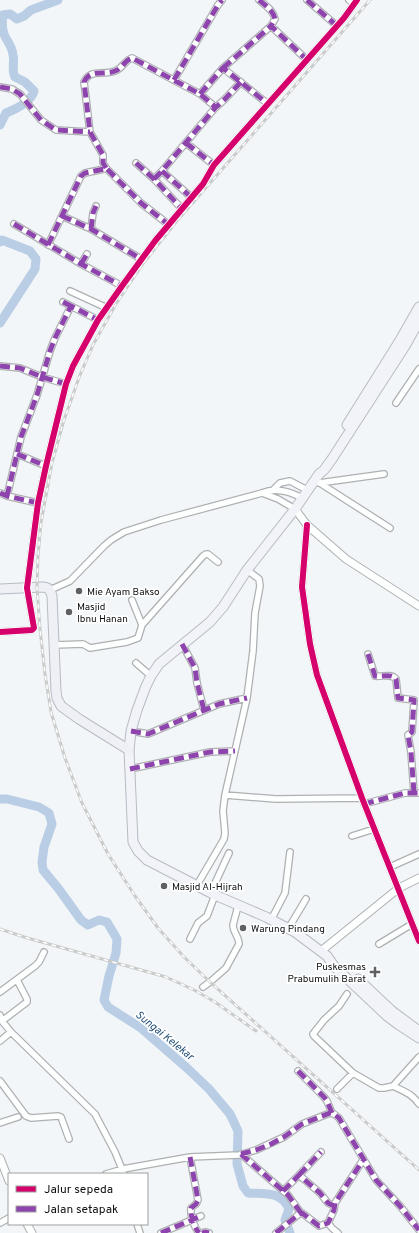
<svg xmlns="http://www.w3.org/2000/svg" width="419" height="1233" font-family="Overpass,sans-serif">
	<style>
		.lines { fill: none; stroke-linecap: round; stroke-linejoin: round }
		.river { stroke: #b9cee5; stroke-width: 9 }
		.minor-casing { stroke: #aeb0b2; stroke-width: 8 }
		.tertiary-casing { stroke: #aeb0b2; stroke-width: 9 }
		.primary-casing { stroke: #b8bbc3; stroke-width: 11 }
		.trunk-casing { stroke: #b8bbc3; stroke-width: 11 }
		.minor { stroke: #fdfefe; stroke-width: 5.5 }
		.tertiary { stroke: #fdfefe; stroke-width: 7 }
		.primary { stroke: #f2f3f8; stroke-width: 9 }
		.trunk { stroke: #eef0f6; stroke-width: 9 }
		.rail-casing { stroke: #cacbcb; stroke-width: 3 }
		.rail { stroke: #fff; stroke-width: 1.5; stroke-dasharray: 4.5; stroke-linecap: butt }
		.quiet { stroke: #8e44ad; stroke-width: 5; stroke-dasharray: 10 5; stroke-linecap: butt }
		.cycleway-casing { stroke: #fff; stroke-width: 8 }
		.cycleway { stroke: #d6006c; stroke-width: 6 }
		.poi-dot { fill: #5e6062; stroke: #fff; stroke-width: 1.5 }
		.labels { text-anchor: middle; stroke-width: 3.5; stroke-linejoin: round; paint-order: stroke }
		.poi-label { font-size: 10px; fill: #0e0f11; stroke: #fff; text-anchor: start }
		.water-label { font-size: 11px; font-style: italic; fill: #234f78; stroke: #fff }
	</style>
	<rect width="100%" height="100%" fill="#f3f6f9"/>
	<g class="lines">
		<path class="river" d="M0,125L6,113C16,109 31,102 34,91L25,82L15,77C11,70 15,62 13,55C12,45 7,42 4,34C2,28 2,21 3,15L10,14L17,19L24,16L31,10L58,0
			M0,242L2,240L30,251L36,259L35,269L0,323
			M0,799H7L39,807L49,813L52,824L44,847L42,862L43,870L58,888L81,920L88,925L99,920L107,922L117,939L116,953L109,976L104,1000L108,1007L141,1028L187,1068L209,1089L230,1114L238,1131L237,1164L243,1186L248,1193C265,1194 281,1191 289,1209L285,1220L290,1233"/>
		<defs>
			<path id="minor" d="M259,0C266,6 273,10 275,19L271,26L307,60
				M307,0L337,26
				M349,0L354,4
				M223,68L271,26
				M174,80L218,5L222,0
				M0,87L12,89L20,94L41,120L56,130L90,132
				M200,94L223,68L268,104
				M186,143L214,165
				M136,163L154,179L182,209
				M106,168L103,163V155L90,132L84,82C91,68 102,76 115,71C122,69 125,60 132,58L200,94L213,105L215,108
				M162,171L192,198
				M154,179L162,171L215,108L224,100L241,82
				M62,216L91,229L141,259
				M14,224L81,264L122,286
				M91,229L93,213L96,206
				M48,245L81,176L85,173L104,169L106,168L141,203L169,225
				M81,264L87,254
				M70,291L107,308
				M63,302L71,306
				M0,366L20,368L42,377L66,384
				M396,403L419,369
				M17,454L46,466
				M315,480L390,528
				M319,483L384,474
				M273,490L280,483L290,481L307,490
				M0,493L7,496L38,503
				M262,493L278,499L295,509
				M7,496L21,437L37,395L50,351L55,338L71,306L98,320
				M307,525L302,587L310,644L317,675L362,798L419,941
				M50,590L70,581L104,546L111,540L124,532L161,520L262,493C276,487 289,491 302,498
				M132,600L142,625
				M0,632L32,630L34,628L27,588L38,503L46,466L66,384L73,366L98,320L122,286L155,241L203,184L214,165L344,18L357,0
				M182,644L195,668L197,683L204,710
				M54,645L83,644L90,648L127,642L138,638L142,625L203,556L206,554H208L218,562
				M368,654L375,676C382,677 391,673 396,679L398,698L414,700L412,732L408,735L411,752L414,793
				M136,663L151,676
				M131,731L148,734L219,704L247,698
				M130,769L210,752L235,751
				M225,795L276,799L362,798
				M364,804L405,793H419
				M352,836L374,829
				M390,867L419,854
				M197,885L224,839L225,833L223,811L225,795L247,698L253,651L255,613L260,586L259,579L247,570
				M211,892L229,853
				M271,920L285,893L290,852
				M288,929L306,899
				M190,939L198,923L207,916L215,895
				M379,944L412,924
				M203,987L210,982L226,968L239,944C239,937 233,932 233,925L238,906
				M0,992L35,966L39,962L44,952
				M347,994L339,1006L324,1020L313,1034L314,1036L353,1073
				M0,1015L2,1021L11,1032L95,1114L115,1152L124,1174
				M2,1021L27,1002V999L17,980
				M0,1041L11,1032
				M298,1071L324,1097L327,1101L332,1113
				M0,1081L26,1116L31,1118L58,1116L61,1117L69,1139
				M393,1086L419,1057
				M337,1089L353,1073L379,1088H384L393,1086C405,1092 411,1093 419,1104
				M0,1123L18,1117
				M241,1154L288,1195L301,1213
				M190,1157L198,1200L196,1204L191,1208C190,1215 194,1227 199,1233
				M106,1174L123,1169L190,1157L239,1155L256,1150L284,1137L302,1124L330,1113L334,1114L339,1118L376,1180L400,1206L419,1230
				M299,1175L321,1152
				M283,1191L299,1175L320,1193L328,1203L334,1206
				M0,1223L9,1218
				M328,1223L334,1210L335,1203L363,1160
				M328,1223L332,1228L338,1233
				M137,1224L140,1233
				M161,1233L201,1216
				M202,1233L205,1232L209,1233
				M276,1233L299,1214L302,1213L319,1226L328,1223"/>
			<path id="tertiary" d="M295,509L307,525L346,559L419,606
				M321,951L399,888L419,878
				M0,1158L9,1181
				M27,1224L32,1233"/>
			<path id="primary" d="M419,321L405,346L332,459L324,470L319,474L295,509L247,570L223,607L210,622L159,664L151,676L146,686L137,710L131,731L129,750L133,842L138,851L147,860L215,895L266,917L295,932L327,956L334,966L387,1016L399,1025L419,1038
				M347,425L399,342L419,307
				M358,979L392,1011L419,1031"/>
			<path id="trunk" d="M0,589L42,587C48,587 50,589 52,596L56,691L57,698L61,706L79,719L129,750"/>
		</defs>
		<use href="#minor" class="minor-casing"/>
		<use href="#tertiary" class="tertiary-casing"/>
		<use href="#primary" class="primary-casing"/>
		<use href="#trunk" class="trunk-casing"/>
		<use href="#minor" class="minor"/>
		<use href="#tertiary" class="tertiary"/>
		<use href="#primary" class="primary"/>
		<use href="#trunk" class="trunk"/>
		<defs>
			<path id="rail" d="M370,0L176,222L142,265L116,304L93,345L80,375L64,420L52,463L41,523L38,556L37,587L40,629L45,674L51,712L65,758L82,803L108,854L135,896L158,928L184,957L210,982L419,1170
				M0,929L24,937L166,977L194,990L215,1002L256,1031"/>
		</defs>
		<use href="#rail" class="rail-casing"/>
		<use href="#rail" class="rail"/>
		<path class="quiet" d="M259,0C266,6 273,10 275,19L271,26L307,60
			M307,0L337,26
			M223,68L271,26
			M174,80L218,5L222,0
			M0,87L12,89L20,94L41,120L56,130L90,132
			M200,94L223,68L268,104
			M186,143L214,165
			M136,163L154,179L182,209
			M106,168L103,163V155L90,132L84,82C91,68 102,76 115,71C122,69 125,60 132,58L200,94L213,105L215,108
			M162,171L192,198
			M154,179L162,171L215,108L224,100L241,82
			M62,216L91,229L141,259
			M14,224L81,264L122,286
			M91,229L93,213L96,206
			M48,245L81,176L85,173L104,169L106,168L141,203L169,225
			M81,264L87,254
			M63,302L71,306
			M0,366L20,368L42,377L66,384
			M17,454L46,466
			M0,493L7,496L38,503
			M7,496L21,437L37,395L50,351L55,338L71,306L98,320
			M182,644L195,668L197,683L204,710
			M368,654L375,676C382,677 391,673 396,679L398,698L414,700L412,732L408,735L411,752L414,793
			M131,731L148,734L219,704L247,698
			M130,769L210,752L235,751
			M364,804L405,793H419
			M298,1071L324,1097L327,1101L332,1113
			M241,1154L256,1150L271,1144L284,1137L302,1124L330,1113L334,1114L339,1118L376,1180L400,1206L419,1230
			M241,1154L288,1195L301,1213
			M190,1157L198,1200L196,1204L191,1208C190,1215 194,1227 199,1233
			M299,1175L321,1152
			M283,1191L299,1175L320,1193L328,1203L334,1206
			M161,1233L201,1216
			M202,1233L205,1232L209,1233
			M276,1233L299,1214L302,1213L319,1226L328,1223L334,1210L335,1203L363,1160"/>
		<defs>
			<path id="cycleway" d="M307,525L302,587L310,644L317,675L362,798L419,941
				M0,632L32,630L34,628L27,588L38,503L46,466L66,384L73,366L98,320L122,286L155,241L203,184L214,165L344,18L357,0"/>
		</defs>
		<use href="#cycleway" class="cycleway-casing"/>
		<use href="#cycleway" class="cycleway"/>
	</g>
	<g class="poi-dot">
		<circle cx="79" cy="591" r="4"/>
		<circle cx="69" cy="612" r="4"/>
		<circle cx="164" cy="886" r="4"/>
		<circle cx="243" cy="928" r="4"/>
		<path d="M373 966h4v4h4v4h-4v4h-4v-4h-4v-4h4z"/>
	</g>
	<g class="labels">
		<g class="poi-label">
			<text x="87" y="595">Mie Ayam Bakso</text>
			<text x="77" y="610">Masjid<tspan x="77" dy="12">Ibnu Hanan</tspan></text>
			<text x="172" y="890">Masjid Al-Hijrah</text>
			<text x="251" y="932">Warung Pindang</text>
			<text x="366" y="970" text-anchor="end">Puskesmas<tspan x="366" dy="12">Prabumulih Barat</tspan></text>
		</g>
		<g class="water-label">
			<text transform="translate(165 1035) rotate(39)" y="4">Sungai Kelekar</text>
		</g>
	</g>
	<rect x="8" y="1173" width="140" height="52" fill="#ffffff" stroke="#9f9fa0"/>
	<rect x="16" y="1186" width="20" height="6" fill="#d6006c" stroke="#9f9fa0"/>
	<text x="44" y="1193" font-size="12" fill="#0e0f11">Jalur sepeda</text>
	<rect x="16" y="1206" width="20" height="6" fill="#8e44ad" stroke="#9f9fa0"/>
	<text x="44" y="1213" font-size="12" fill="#0e0f11">Jalan setapak</text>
</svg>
